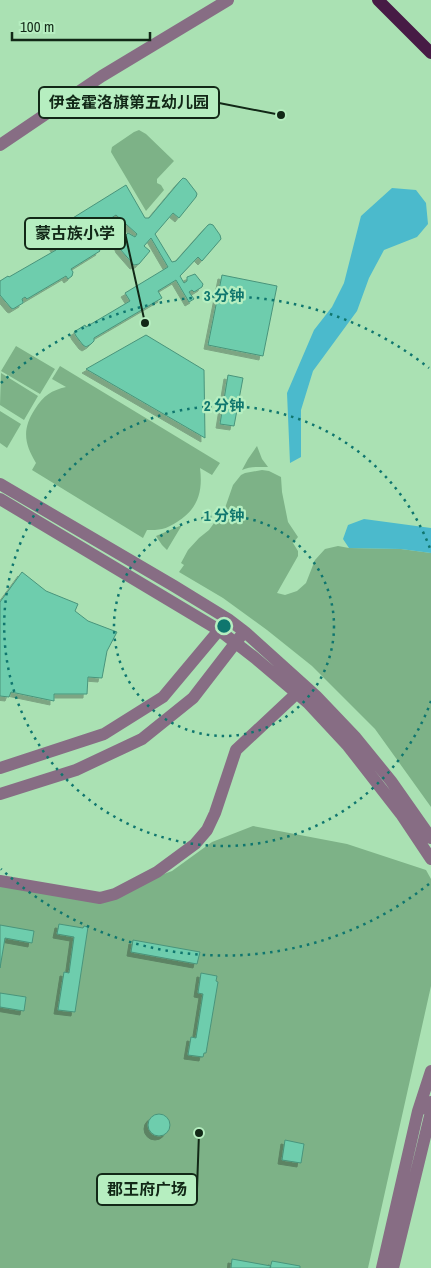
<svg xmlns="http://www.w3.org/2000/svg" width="431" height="1268" font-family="'Archivo Narrow','Noto Sans SC',sans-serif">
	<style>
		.green { fill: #7db287 }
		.water { fill: #4bbacc }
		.building { fill: #6ecdad; stroke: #49947b; filter: url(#shadow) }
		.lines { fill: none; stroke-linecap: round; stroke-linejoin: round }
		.minor { stroke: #876d84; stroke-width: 12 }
		.major { stroke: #471c45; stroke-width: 12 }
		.ring { fill: none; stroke: #0f766e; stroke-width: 2.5; stroke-dasharray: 2.5 5 }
		.centre { fill: #0f766e; stroke: #b6eec0; stroke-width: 2.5 }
		.ring-label { font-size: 15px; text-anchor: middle; font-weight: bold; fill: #0f766e; stroke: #b6eec0; stroke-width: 4.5; stroke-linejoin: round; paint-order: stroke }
		.leader { fill: none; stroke: #122817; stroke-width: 2 }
		.callout-dot { fill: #122817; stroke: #b6eec0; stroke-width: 2 }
		.callout { fill: #b6eec0; stroke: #122817; stroke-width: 2 }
		.callout-label { font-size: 16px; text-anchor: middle; font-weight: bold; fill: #122817 }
	</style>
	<defs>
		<filter id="shadow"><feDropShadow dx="-4" dy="4" stdDeviation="0" flood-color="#0004"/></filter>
	</defs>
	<rect width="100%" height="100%" fill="#aae1b3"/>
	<path class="green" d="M139,130L146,134L174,161L157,179V183L161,185L164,190L146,211L111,152L112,147L134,132Z
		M16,346L55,369L40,394L1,371Z
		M60,366L220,463L212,475L200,468C203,492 198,509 177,522C172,525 167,528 162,529C158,530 152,530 147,530L143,538L32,470L36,463C24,443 22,429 35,409C43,396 52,390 66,387L52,379Z
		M1,373L38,396L24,420L0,405Z
		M0,411L21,424L7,448L0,443Z
		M257,446L262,459L268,467C259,467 250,466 242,470L248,459Z
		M262,470L269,471L281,477L282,492L288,522L298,537L293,543L298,551V556L277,593L285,595L297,591L306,583L315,560L325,549L338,546L349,548L401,549L431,553V807L375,729L312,666L267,630L223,598L179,572L184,565L181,563L188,550L199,538L209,530L225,508L233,485L241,475L245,473Z
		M182,525L167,550L162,545L156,536Z
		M253,826L347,844L426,870L431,879V986L368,1268H0V882L73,896L118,891L172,871L212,842Z"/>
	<path class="water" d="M392,188L416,190L426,203L428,224L417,237L384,250L369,278L357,311L313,371L301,410V457L290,463L287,393L314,330L332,307L344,283L361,216Z
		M364,519L431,528V553L401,549L349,548L343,539L348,525Z"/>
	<path class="building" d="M183,178L186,179L196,192L197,194L196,197L179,218L173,213L155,234L172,262L176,261L208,225L210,224L213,225L220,235L221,239L202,261L198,257L180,276L184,283L187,281V277L195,274L203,284L202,287L194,292L192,290L189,292L194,299L189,302L176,280L158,291L162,298L94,338V341L91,344L86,347L83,345L76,336L74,332L85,325L86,327L130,301L125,293L168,267L151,238L144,246L150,251L139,264L134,265L120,249L118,244L128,233L135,237L137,234L116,215L88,233L92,240L93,239L100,251L71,269L73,272L72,276L68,279L66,276L27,299L25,297L22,299L23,302V303L13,309L11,308L0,295V281L8,276L9,277L56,250L47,234L126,185L145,218H149L180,181Z
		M222,275L277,286L263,356L208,345Z
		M146,335L204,370L205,438L86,369Z
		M228,375L243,378L234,426L220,424Z
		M22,572L46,591L78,604L75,611L88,621L117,632L107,651L102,678L88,677L87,694H54V701L11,692L9,697L0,696V602Z
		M59,924L83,928L84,926L88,927L75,1012L58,1010L64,972L69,973L74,937L57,934Z
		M0,925L34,931L32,943L5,938L0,968Z
		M133,940L200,952L197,964L131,952Z
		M201,973L217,976L216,981L218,982L206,1053H204L203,1057L188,1055L191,1037L196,1038L203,994L198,993Z
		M0,993L26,997L24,1011L0,1007Z
		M148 1125a11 11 0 1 1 22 0a11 11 0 1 1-22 0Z
		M285,1140L304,1144L301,1163L282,1160Z
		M232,1259L271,1266L270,1268H231Z
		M272,1261L300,1266V1268H270Z"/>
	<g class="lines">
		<path class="minor" d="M0,145L102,76L228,0
			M0,484L174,586L228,619L245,632L316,696L356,738L391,781L431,838
			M0,499L219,630L255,658L308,703L348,746L401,814L431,859
			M0,768L104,734L163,697L225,623
			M0,794L76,770L142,739L193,698L240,637
			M0,881L100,898L115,894L157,872L195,844L207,830L215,813L236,750L297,693
			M418,1111L431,1071
			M382,1268L418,1111L431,1102
			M393,1268L430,1116L431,1115"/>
		<path class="major" d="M378,0L431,53"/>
	</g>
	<g class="ring">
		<circle cx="224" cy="626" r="110"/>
		<path d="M431 701A220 220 0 1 1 431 551"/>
		<path d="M429 884A330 330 0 0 1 1 869M1 383A330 330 0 0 1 429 368"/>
	</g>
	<circle cx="224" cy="626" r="8" class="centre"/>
	<g class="ring-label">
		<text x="224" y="301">3 分钟</text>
		<text x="224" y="411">2 分钟</text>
		<text x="224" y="521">1 分钟</text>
	</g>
	<path class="leader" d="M281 115L219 103M145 323L125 233M199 1133L197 1189"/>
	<g class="callout-dot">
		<circle cx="281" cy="115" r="5"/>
		<circle cx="145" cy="323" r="5"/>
		<circle cx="199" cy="1133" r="5"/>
	</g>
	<g class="callout">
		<rect x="39" y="87" width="180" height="31" rx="5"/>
		<rect x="25" y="218" width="100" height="31" rx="5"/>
		<rect x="97" y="1174" width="100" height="31" rx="5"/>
	</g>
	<g class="callout-label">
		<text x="129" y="108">伊金霍洛旗第五幼儿园</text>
		<text x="75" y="239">蒙古族小学</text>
		<text x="147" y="1195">郡王府广场</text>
	</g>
	<path d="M12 32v8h138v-8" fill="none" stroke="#122817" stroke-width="2.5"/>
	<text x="20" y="32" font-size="15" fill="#122817" stroke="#b6eec0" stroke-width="4" paint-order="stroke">100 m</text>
</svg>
